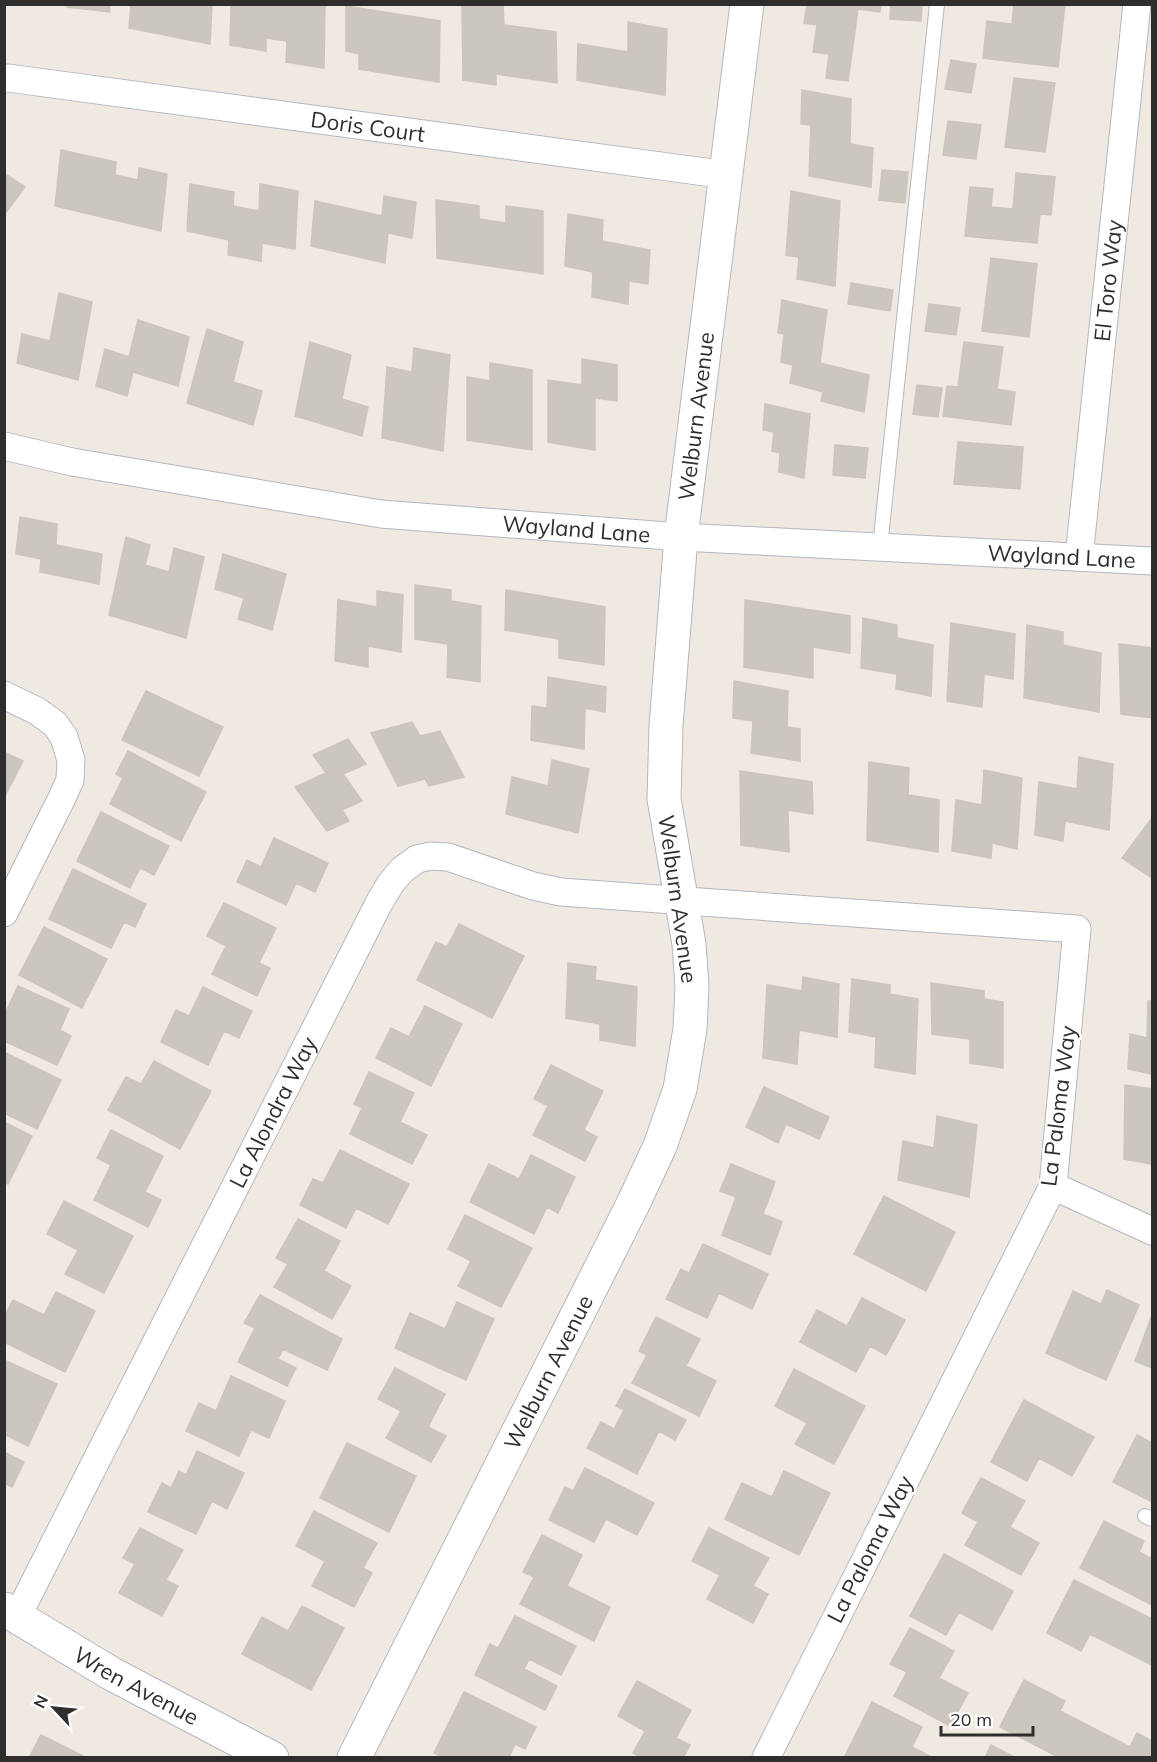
<svg xmlns="http://www.w3.org/2000/svg" width="1157" height="1762" font-family="Mulish,sans-serif">
	<style>
		.building { fill: #cbc7bf; stroke: #cbc5ba; stroke-width: 1.5 }
		.lines { fill: none; stroke-linecap: round; stroke-linejoin: round }
		.service-casing { stroke: #b4b7c1; stroke-width: 16 }
		.minor-casing { stroke: #b4b7c1; stroke-width: 29 }
		.tertiary-casing { stroke: #b4b7c1; stroke-width: 35 }
		.secondary-casing { stroke: #b4b7c1; stroke-width: 35 }
		.service { stroke: #fff; stroke-width: 14 }
		.minor { stroke: #fff; stroke-width: 27 }
		.tertiary { stroke: #fff; stroke-width: 33 }
		.secondary { stroke: #fff; stroke-width: 33 }
		.labels { text-anchor: middle; stroke-width: 5; stroke-linejoin: round; paint-order: stroke }
		.street-label { font-size: 22px; fill: #2e2e2e; stroke: #fff }
	</style>
	<rect width="100%" height="100%" fill="#efe9e1"/>
	<path class="building" d="M67,4H109L110,12L67,7Z
		M131,4H212L210,44L129,28Z
		M231,4H325L324,68L286,62L287,41L266,38V51L230,45Z
		M462,4L503,5L504,25L556,32L557,83L496,74V85L463,80Z
		M807,4H881L880,12L858,9L848,81L826,78L829,54L813,52L817,25L804,23Z
		M891,4H922L921,21L890,19Z
		M1014,4H1065L1058,67L983,58L987,21L1012,24Z
		M346,6L440,21L439,82L359,69V54L346,51Z
		M628,22L667,29L665,95L577,80L578,44L628,52Z
		M951,60L976,64L971,93L945,89Z
		M1014,78L1055,83L1045,152L1005,147Z
		M802,90L851,99L850,144L873,148L871,187L809,176L811,125L801,124Z
		M948,121L981,125L976,159L943,155Z
		M61,150L116,162L115,175L138,180L139,168L167,174L161,231L55,206Z
		M882,170L908,172L905,203L879,200Z
		M4,173L25,187L4,215Z
		M1016,173L1055,177L1051,215L1040,214L1037,243L965,236L970,187L993,189L991,207L1013,209Z
		M190,184L234,192L233,206L259,211L260,184L298,191L295,249L262,243L261,261L228,255L229,240L187,231Z
		M791,191L840,201L835,286L797,279L799,257L786,255Z
		M384,196L416,202L412,238L388,233L385,263L311,246L315,201L382,216Z
		M436,200L479,206V219L506,223V206L543,211V274L437,258Z
		M568,214L603,220L602,241L650,250L648,284L629,281L628,304L592,297L593,272L565,266Z
		M991,258L1037,264L1029,337L982,331Z
		M851,283L893,290L890,311L848,304Z
		M59,293L92,302L78,380L17,363L22,334L50,341Z
		M782,300L827,310L820,363L869,375L864,412L821,401L823,392L790,383L793,365L781,362L784,334L778,333Z
		M929,304L960,308L956,335L925,331Z
		M138,320L189,337L178,386L133,372L127,396L96,386L105,349L129,357Z
		M207,329L243,342L233,382L262,391L253,425L187,403Z
		M310,342L351,355L342,399L368,407L362,436L295,416Z
		M964,342L1003,347L997,389L1015,392L1011,425L943,416L947,386L958,387Z
		M414,348L450,355L443,451L382,438L387,367L412,372Z
		M582,359L617,365V401L595,398V450L548,442V380L582,385Z
		M490,363L532,370V450L467,440V377L490,381Z
		M917,385L942,388L938,417L913,414Z
		M765,404L810,414L804,478L779,472L780,453L772,451L774,432L763,430Z
		M958,442L1023,447L1020,489L954,484Z
		M835,445L868,448L865,478L833,475Z
		M20,517L57,524L56,545L102,554L99,584L40,572L41,559L16,554Z
		M126,537L150,545L145,565L169,572L174,548L204,557L186,638L109,615Z
		M223,554L286,574L272,630L238,619L244,598L215,589Z
		M415,585L451,590V601L481,606L480,682L447,677L448,644L415,639Z
		M506,590L605,607L604,665L559,658V639L505,630Z
		M377,591L403,595L401,652L368,646V667L335,661L338,600L377,607Z
		M745,600L850,616V653L813,647V678L744,667Z
		M863,618L897,625V638L933,645L931,696L896,689L897,674L861,668Z
		M951,623L1015,634L1013,679L984,674L982,707L947,701Z
		M1027,625L1063,632V645L1101,653L1099,712L1024,698Z
		M1119,644L1152,648V718L1121,714Z
		M548,677L606,687L605,712L585,708L584,749L531,740L532,706L547,708Z
		M734,681L788,691L787,727L800,729V761L751,753L753,721L733,718Z
		M146,691L223,727L199,776L122,740Z
		M412,722L420,736L440,731L464,777L429,786L425,779L398,786L371,733Z
		M348,739L366,764L343,774L362,801L342,810L349,821L327,831L295,787L326,773L313,755Z
		M128,751L206,792L181,841L110,804L123,778L116,774Z
		M4,752L23,761L4,798Z
		M1079,757L1113,764L1109,830L1065,821L1063,841L1035,835L1039,782L1077,789Z
		M552,760L589,769L578,833L506,814L512,777L548,786Z
		M869,762L909,768L908,795L939,800L938,852L867,840Z
		M984,770L1022,778L1017,849L992,843L991,858L952,851L956,800L982,805Z
		M740,771L812,782L813,814L788,810L789,852L741,845Z
		M101,812L169,846L154,875L140,868L130,888L77,861Z
		M1152,818V878L1122,858Z
		M274,838L328,863L315,892L296,883L286,905L237,882L247,860L261,867Z
		M73,869L146,904L135,927L124,922L111,948L49,919Z
		M224,903L276,928L259,963L270,968L257,996L212,974L226,946L207,936Z
		M459,924L524,956L492,1018L417,980L436,942L447,947Z
		M44,927L107,959L82,1008L19,975Z
		M568,963L596,967L595,980L637,987L635,1046L600,1040V1024L566,1018Z
		M803,977L839,984L837,1037L799,1030L797,1064L763,1058L767,985L802,991Z
		M852,979L890,985V994L918,999L915,1074L875,1067L876,1037L849,1032Z
		M931,983L984,991V999L1003,1002V1068L970,1063V1039L932,1034Z
		M18,986L69,1009L60,1030L71,1036L57,1065L4,1041V1016Z
		M203,987L252,1011L239,1038L224,1031L208,1065L161,1042L176,1010L189,1016Z
		M1148,1001H1152V1074L1128,1069L1130,1034L1147,1038Z
		M425,1006L462,1024L431,1086L376,1058L391,1028L409,1037Z
		M4,1052L61,1080L37,1129L4,1113Z
		M154,1061L211,1091L180,1149L108,1110L126,1077L141,1084Z
		M551,1065L603,1091L584,1130L597,1137L585,1161L533,1135L548,1106L534,1099Z
		M369,1072L414,1093L400,1122L427,1135L412,1164L350,1134L362,1108L354,1104Z
		M1125,1085L1152,1089V1164L1124,1159Z
		M764,1087L829,1117L819,1139L786,1124L778,1143L746,1127Z
		M937,1116L977,1125L969,1197L898,1180L903,1141L934,1148Z
		M4,1122L32,1136L8,1184L4,1182Z
		M111,1130L163,1156L145,1192L161,1200L148,1227L94,1200L111,1165L97,1158Z
		M340,1150L409,1184L388,1224L356,1208L346,1228L300,1205L313,1179L323,1183Z
		M531,1155L575,1177L558,1213L547,1207L534,1234L470,1202L489,1164L519,1179Z
		M731,1164L775,1182L763,1214L782,1222L770,1255L722,1235L736,1197L720,1191Z
		M884,1196L955,1232L926,1291L854,1254Z
		M64,1201L133,1236L104,1293L65,1274L78,1250L47,1234Z
		M465,1215L532,1248L501,1307L458,1286L471,1261L448,1249Z
		M298,1219L340,1241L324,1271L351,1286L332,1319L274,1287L288,1264L276,1258Z
		M703,1244L768,1274L752,1309L719,1293L707,1318L666,1299L681,1269L689,1273Z
		M1107,1290L1139,1305L1106,1380L1046,1353L1073,1291L1101,1304Z
		M56,1292L95,1311L65,1372L4,1342V1317L13,1300L44,1315Z
		M260,1295L342,1339L327,1370L283,1349L278,1359L296,1368L287,1386L238,1362L255,1328L244,1323Z
		M862,1298L905,1320L886,1355L870,1346L856,1372L800,1342L817,1310L847,1326Z
		M457,1302L494,1319L466,1380L395,1348L410,1313L445,1329Z
		M1152,1315V1368L1135,1361Z
		M656,1317L700,1339L686,1366L716,1381L699,1416L632,1383L647,1355L639,1351Z
		M4,1360L57,1384L28,1446L4,1434Z
		M395,1368L445,1394L428,1427L446,1436L431,1462L386,1438L401,1411L378,1399Z
		M794,1369L865,1406L834,1464L795,1444L807,1423L775,1406Z
		M231,1376L285,1401L269,1438L251,1430L239,1456L186,1431L199,1403L216,1411Z
		M625,1389L686,1420L675,1440L659,1431L637,1474L587,1448L601,1422L614,1429L624,1410L616,1406Z
		M1024,1400L1094,1437L1072,1476L1039,1458L1027,1481L991,1462Z
		M1137,1435L1152,1443V1502L1113,1482Z
		M347,1443L416,1476L389,1532L320,1498Z
		M197,1451L244,1473L227,1509L212,1501L196,1534L148,1512L162,1483L171,1488L179,1471L186,1475Z
		M4,1452L24,1462L12,1487L4,1483Z
		M585,1468L654,1503L637,1535L606,1519L594,1542L549,1520L565,1487L573,1491Z
		M784,1471L830,1493L799,1555L725,1519L742,1483L772,1497Z
		M981,1478L1025,1501L1010,1527L1039,1543L1021,1575L965,1545L978,1522L962,1513Z
		M314,1511L377,1543L363,1568L372,1573L354,1607L312,1586L325,1561L296,1546Z
		M1104,1521L1144,1541L1139,1552L1152,1559V1605L1080,1568Z
		M140,1528L183,1550L166,1580L178,1586L162,1616L119,1593L135,1564L123,1558Z
		M709,1528L769,1558L753,1586L768,1594L753,1623L707,1599L720,1575L692,1561Z
		M542,1535L582,1555L567,1586L610,1607L594,1641L520,1604L534,1577L523,1572Z
		M944,1554L1013,1591L992,1630L959,1612L946,1635L910,1616Z
		M1074,1580L1152,1619V1665L1090,1634L1081,1651L1047,1633Z
		M302,1606L344,1628L311,1690L242,1654L262,1617L288,1631Z
		M515,1616L576,1646L561,1675L529,1659L524,1669L557,1686L545,1710L475,1675L490,1644L498,1648Z
		M910,1628L954,1651L939,1678L968,1693L950,1726L894,1696L907,1672L890,1664Z
		M1024,1680L1065,1701L1060,1711L1130,1747L1137,1733L1152,1741V1758H1060L1000,1727Z
		M637,1681L691,1710L676,1738L690,1745L683,1758H642L633,1753L645,1731L618,1716Z
		M464,1692L536,1727L525,1749L515,1744L509,1758H444L434,1753Z
		M872,1702L922,1727L912,1747L933,1758H844Z
		M41,1735L87,1758H29Z
		M991,1745L1016,1758H985Z"/>
	<g class="lines">
		<defs>
			<path id="service" d="M880,547L937,4
				M1145,1516L1152,1519"/>
			<g id="minor">
				<path id="s1" d="M8,78L727,175"/>
				<path id="s2" d="M4,446L72,462L381,514L681,537L1152,561"/>
				<path id="s3" d="M1079,557L1137,4"/>
				<path d="M4,695L37,711L55,724L64,737L71,760L70,780L61,800L4,913"/>
				<path d="M1053,1186L1152,1231"/>
				<path id="s4" d="M17,1617L379,903L391,883L402,870L417,859L431,856L448,857L533,886L561,892L1077,929L1053,1186L766,1758"/>
			</g>
			<g id="tertiary">
				<path id="s5" d="M4,1609L112,1674L272,1758"/>
			</g>
			<g id="secondary">
				<path id="s6" d="M354,1758L633,1204L660,1146L680,1089L690,1029L692,986L689,944L664,799L666,726L681,537L747,4"/>
			</g>
		</defs>
		<use href="#service" class="service-casing"/>
		<use href="#minor" class="minor-casing"/>
		<use href="#tertiary" class="tertiary-casing"/>
		<use href="#secondary" class="secondary-casing"/>
		<use href="#service" class="service"/>
		<use href="#minor" class="minor"/>
		<use href="#tertiary" class="tertiary"/>
		<use href="#secondary" class="secondary"/>
	</g>
	<g class="labels">
		<g class="street-label">
			<text dy="8" stroke="none"><textPath href="#s1" startOffset="363">Doris Court</textPath></text>
			<text dy="8" stroke="none"><textPath href="#s3" startOffset="278">El Toro Way</textPath></text>
			<text dy="8" stroke="none"><textPath href="#s6" startOffset="1422">Welburn Avenue</textPath></text>
			<text dy="8" stroke="none"><textPath href="#s2" startOffset="579">Wayland Lane</textPath></text>
			<text dy="8" stroke="none"><textPath href="#s2" startOffset="1065">Wayland Lane</textPath></text>
			<text transform="translate(678 899) rotate(82)" y="8">Welburn Avenue</text>
			<text transform="translate(1058 1106) rotate(-83)" y="8">La Paloma Way</text>
			<text dy="8" stroke="none"><textPath href="#s4" startOffset="566">La Alondra Way</textPath></text>
			<text dy="8" stroke="none"><textPath href="#s6" startOffset="432">Welburn Avenue</textPath></text>
			<text transform="translate(870 1549) rotate(-63)" y="8">La Paloma Way</text>
			<text dy="8" stroke="none"><textPath href="#s5" startOffset="153">Wren Avenue</textPath></text>
		</g>
	</g>
	<rect width="1157" height="1762" fill="none" stroke="#2e2e2e" stroke-width="12"/>
	<g transform="translate(54 1708) rotate(296)" stroke="#ffffff" stroke-width="4.5" paint-order="stroke">
	<path d="M0-4.5L10 22L0 15L-10 22Z" fill="#2e2e2e"/>
	<text y="-9" font-size="16" font-weight="bold" text-anchor="middle" fill="#2e2e2e">N</text>
	</g>
	<path d="M941 1726v9h92v-9" fill="none" stroke="#2e2e2e" stroke-width="3"/>
	<text x="950" y="1726" font-size="18" fill="#2e2e2e" stroke="#ffffff" stroke-width="4.5" paint-order="stroke">20 m</text>
</svg>
